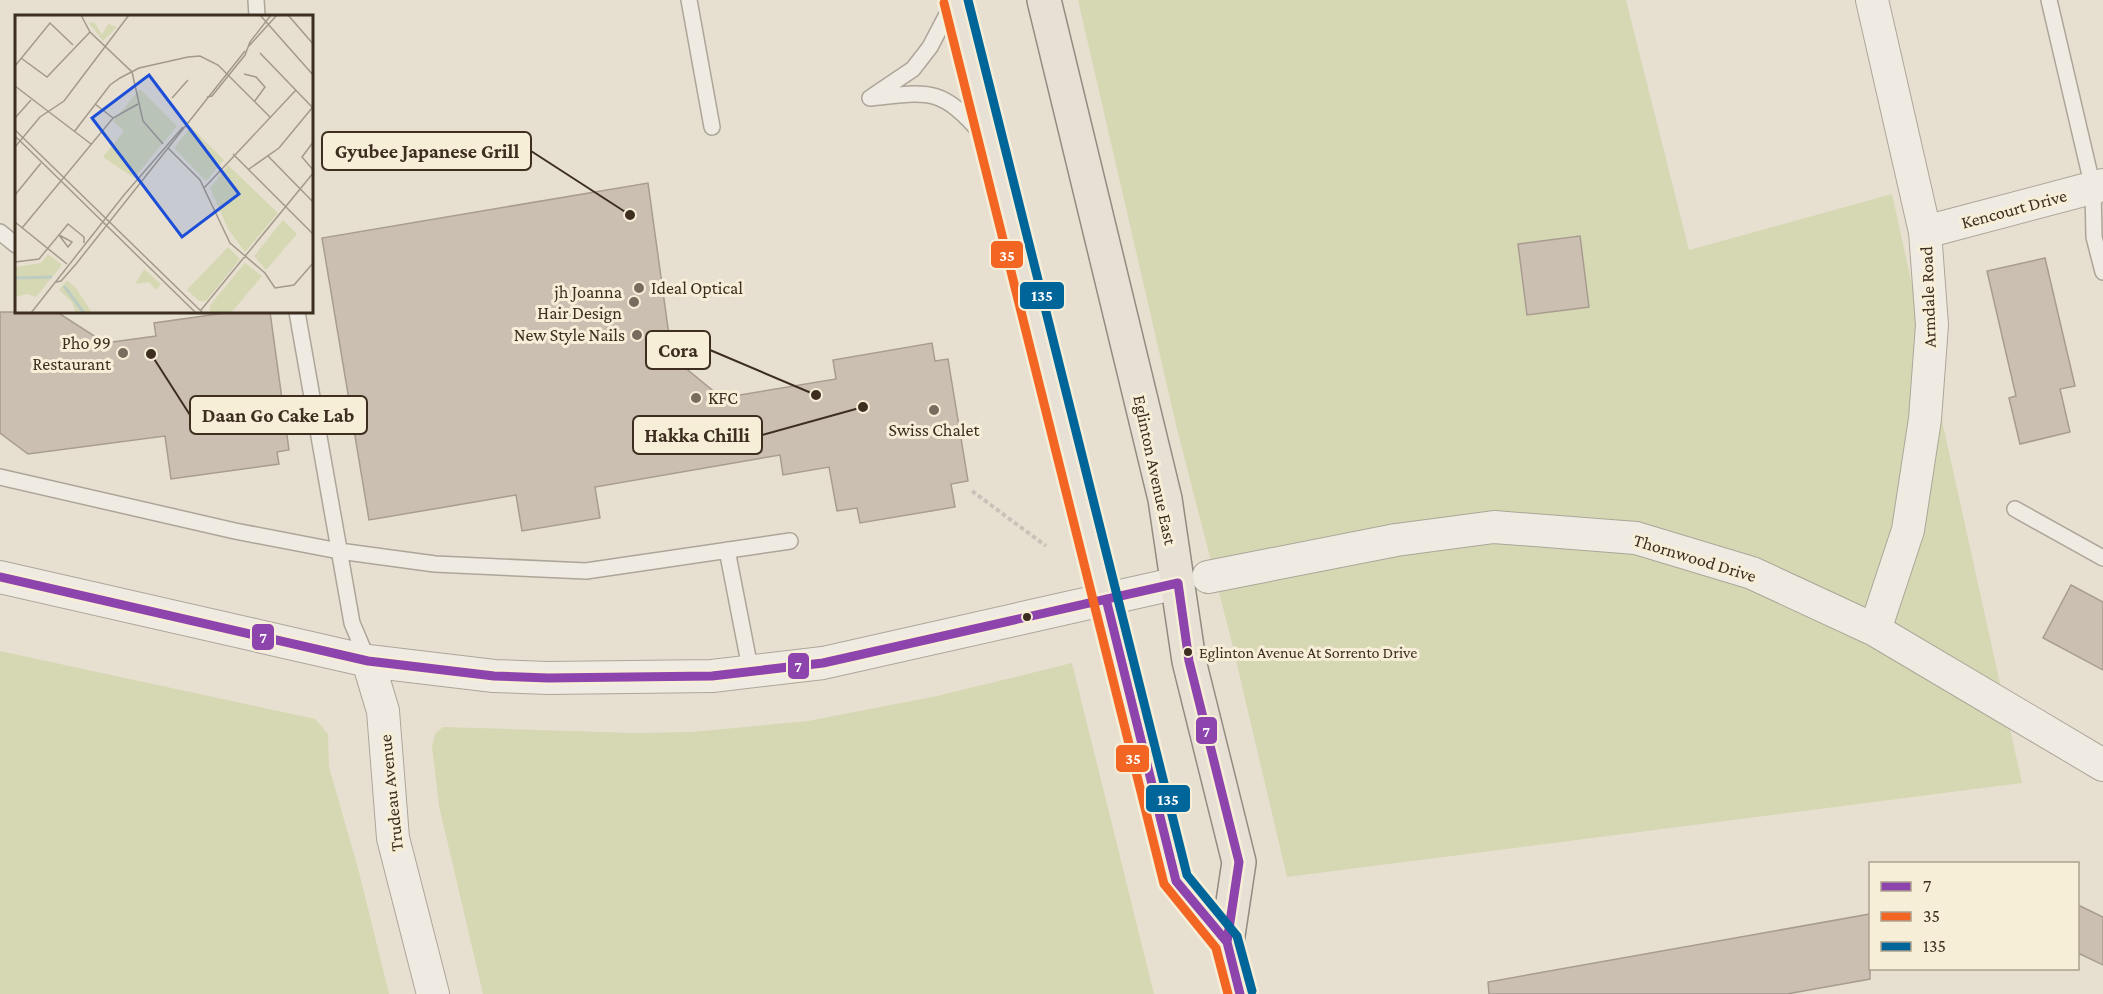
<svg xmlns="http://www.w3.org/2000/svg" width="2103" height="994" font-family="'Crimson Pro',serif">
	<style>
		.green { fill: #d6d7b3 }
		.building { fill: #cbbfb2; stroke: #a89c90; stroke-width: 1.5 }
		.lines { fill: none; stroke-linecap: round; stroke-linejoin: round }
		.service-casing { stroke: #ada599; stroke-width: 18 }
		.minor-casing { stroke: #ada599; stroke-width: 34 }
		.primary-casing { stroke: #928b80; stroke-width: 36 }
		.path { stroke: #c8c2b9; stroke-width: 4; stroke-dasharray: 4.5 3; stroke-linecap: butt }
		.service { stroke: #efebe3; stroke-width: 15 }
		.minor { stroke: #efebe3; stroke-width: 32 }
		.primary { stroke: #e6e1d4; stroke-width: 33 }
		.bus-1-casing { stroke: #f7eed8; stroke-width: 14 }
		.bus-2-casing { stroke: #f7eed8; stroke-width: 14 }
		.bus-3-casing { stroke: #f7eed8; stroke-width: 14 }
		.bus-1 { stroke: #8e44ad; stroke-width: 9 }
		.bus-2 { stroke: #f26522; stroke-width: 9 }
		.bus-3 { stroke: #069; stroke-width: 9 }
		.poi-dot { fill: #786c5e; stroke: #f7eed8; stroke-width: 2 }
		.bus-dot { fill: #3d2e20; stroke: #f7eed8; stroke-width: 2 }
		.labels { text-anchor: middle; stroke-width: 6; stroke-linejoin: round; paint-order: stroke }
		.bus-label { font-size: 16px; fill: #3d2e20; stroke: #f7eed8; text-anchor: start }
		.street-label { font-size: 18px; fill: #3d2e20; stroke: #f7eed8 }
		.poi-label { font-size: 18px; fill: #3d2e20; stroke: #f7eed8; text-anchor: end }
		.inset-river { fill: none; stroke: #bcccc2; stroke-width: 3 }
		.inset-road { fill: none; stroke: #a3998a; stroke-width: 1.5 }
		.view { fill: #1d4ed8; fill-opacity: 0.15; stroke: #1d4ed8; stroke-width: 3 }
		.inset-edge { fill: none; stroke: #3d2e20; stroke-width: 3 }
		.leader { fill: none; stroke: #3d2e20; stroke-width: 2 }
		.callout-dot { fill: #3d2e20; stroke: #f7eed8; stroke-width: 2 }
		.callout { fill: #f7eed8; stroke: #3d2e20; stroke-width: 2 }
		.callout-label { font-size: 20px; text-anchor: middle; font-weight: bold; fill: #3d2e20 }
		.line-badge { stroke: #f7eed8; stroke-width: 2 }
		.badge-label { font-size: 16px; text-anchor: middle; font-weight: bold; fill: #fff }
	</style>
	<rect width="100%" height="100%" fill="#e7e0d1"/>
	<path class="green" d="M1078,0H1626L1689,250L1892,194L2022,783L1287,877L1230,635L1177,429Z
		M0,651L315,719L328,734L329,767L359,872L389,994H0Z
		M1072,663L1154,994H483L439,806L432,746L435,734L443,727L634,733L692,732L808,721L937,696Z"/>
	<path class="building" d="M648,183L672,357L722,398L836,379L833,360L932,343L935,361L948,359L968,481L951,484L955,507L860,523L857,508L837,511L829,467L783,475L780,455L595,487L600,518L522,531L516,495L369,520L322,238Z
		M1580,236L1589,307L1527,315L1518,244Z
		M2045,258L2075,386L2060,389L2070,432L2020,444L2009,398L2016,396L1987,271Z
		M0,312H57L105,343L156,336L154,323L232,312H270L289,450L277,452L279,464L171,479L165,436L28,454L0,433Z
		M2071,585L2103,602V670L2043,638Z
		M2078,905L2103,917V965L2078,953Z
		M1870,914V979L1787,994H1489L1488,982Z"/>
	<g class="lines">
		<defs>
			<path id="service" d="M256,0L257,16
				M689,0L712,127
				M2049,0L2093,188L2094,237L2103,272
				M873,96L913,69L930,47L953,3
				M870,98C928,92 940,86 981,133
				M0,232L16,245
				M297,312L352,623L368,661
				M0,477L235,531L339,551L435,564L586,571L790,541
				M2015,509L2103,558
				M727,550L751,673"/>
			<path id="minor" d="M1872,0L1925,232L1932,325L1925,419L1908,530L1875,630
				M1925,232L2103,185
				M0,577L368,661L494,676L548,678L712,676L823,663L1178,583
				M1208,577L1396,540L1494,527L1636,538L1752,573L1875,630L2103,765
				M368,661L383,711L393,838L433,994"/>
			<path id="primary" d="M956,0L1176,881L1227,942
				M1044,0L1165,499L1189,661L1239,862L1227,942L1240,994"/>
		</defs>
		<use href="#service" class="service-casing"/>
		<use href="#minor" class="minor-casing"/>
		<use href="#primary" class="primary-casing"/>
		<path class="path" d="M972,491L1046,546"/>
		<use href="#service" class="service"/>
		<use href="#minor" class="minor"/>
		<use href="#primary" class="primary"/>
		<defs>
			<path id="bus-1" d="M0,577L368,661L494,676L548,678L712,676L823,663L1178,583L1189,661L1239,862L1227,942L1240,994
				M1106,599L1176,881L1227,942"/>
			<path id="bus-2" d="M944,3L1164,884L1216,948L1228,994"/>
			<path id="bus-3" d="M968,0L1187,875L1237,936L1252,991"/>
		</defs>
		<use href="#bus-1" class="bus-1-casing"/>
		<use href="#bus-2" class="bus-2-casing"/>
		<use href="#bus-3" class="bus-3-casing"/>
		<use href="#bus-1" class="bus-1"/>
		<use href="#bus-2" class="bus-2"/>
		<use href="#bus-3" class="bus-3"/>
	</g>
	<g class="poi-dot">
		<circle cx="639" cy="288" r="6"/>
		<circle cx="634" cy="302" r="6"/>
		<circle cx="637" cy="335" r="6"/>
		<circle cx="123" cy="353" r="6"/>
		<circle cx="696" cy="398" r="6"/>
		<circle cx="934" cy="410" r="6"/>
	</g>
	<g class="bus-dot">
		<circle cx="1027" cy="617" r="5"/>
		<circle cx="1188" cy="652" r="5"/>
	</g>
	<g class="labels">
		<g class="bus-label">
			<text x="1199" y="658">Eglinton Avenue At Sorrento Drive</text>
		</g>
		<g class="street-label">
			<text transform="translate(2014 209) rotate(-15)" y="6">Kencourt Drive</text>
			<text transform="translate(1928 297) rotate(-92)" y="6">Armdale Road</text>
			<text transform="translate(1155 470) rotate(78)" y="6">Eglinton Avenue East</text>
			<text transform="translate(1695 558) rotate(17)" y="6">Thornwood Drive</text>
			<text transform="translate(391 793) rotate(-96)" y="6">Trudeau Avenue</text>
		</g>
		<g class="poi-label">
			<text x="651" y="294" text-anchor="start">Ideal Optical</text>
			<text x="622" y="298">jh Joanna<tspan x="622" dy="21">Hair Design</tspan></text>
			<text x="625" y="341">New Style Nails</text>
			<text x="111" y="349">Pho 99<tspan x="111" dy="21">Restaurant</tspan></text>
			<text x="708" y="404" text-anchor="start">KFC</text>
			<text x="934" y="436" text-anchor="middle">Swiss Chalet</text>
		</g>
	</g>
	<g transform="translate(15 15)">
		<rect width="298" height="298" fill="#e7e0d1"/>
		<path d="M73,7L80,8L87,20L93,9L102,12L88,26ZM125,74L162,111L119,163L88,142L109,116L98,106ZM176,112L209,145L191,166L159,133ZM213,150L263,198L230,237L213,214L195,173ZM268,205L282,219L251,255L239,241ZM213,232L225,244L191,286H184L172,275ZM33,239L47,250L21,282L12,279L0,282V252L26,248ZM230,248L247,261L216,298H195V290ZM129,254L146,269L141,275L134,267L120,269ZM52,265L61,273L77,298H61L57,287L44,275Z" fill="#d6d7b3"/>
		<path class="inset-river" d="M0,263L37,262M49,271L69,298"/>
		<path class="inset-road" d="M66,0L75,17L117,57L128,106L148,129M245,0L299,61M273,0L299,30M234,31L262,0M245,38L298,93M6,43L32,62L75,17M0,51L35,8L58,30M229,59L241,62L250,72L239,87M0,71L76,129M192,82L197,81L230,40L235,27L256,0M157,83L173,65M80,89L98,103M0,103L16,85M0,115L188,298M59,117L95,70L105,63L124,53L173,42L185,41L203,50L256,103M0,121L181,298M299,126L287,142L299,156M0,132L25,102L49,86L114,0M153,133L185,165L215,228L250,258L260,273L279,270L299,247M218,139L299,220M253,141L299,188M234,154L264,133L297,93M189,173L281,75M0,180L26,148M0,207L52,249M7,213L98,103L123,89M44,220L53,232L57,227L44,220M0,247L24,244L53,209L69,222V228M41,267L46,266L61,249L230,36M186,295L299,157M16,298L109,180L168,112"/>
		<path class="view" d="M134,60L224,179L167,222L77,103Z"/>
		<rect width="298" height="298" class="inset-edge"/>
	</g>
	<path class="leader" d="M630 215L531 151M816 395L710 350M151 354L190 415M863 407L762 435"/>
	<g class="callout-dot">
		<circle cx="630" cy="215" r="6"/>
		<circle cx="816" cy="395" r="6"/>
		<circle cx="151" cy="354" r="6"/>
		<circle cx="863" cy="407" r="6"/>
	</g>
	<g class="callout">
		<rect x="322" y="132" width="209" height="38" rx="6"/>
		<rect x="646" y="331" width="64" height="38" rx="6"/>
		<rect x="190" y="396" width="177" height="38" rx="6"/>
		<rect x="633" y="416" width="129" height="38" rx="6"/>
	</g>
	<g class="callout-label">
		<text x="427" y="158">Gyubee Japanese Grill</text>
		<text x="678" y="357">Cora</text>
		<text x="278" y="422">Daan Go Cake Lab</text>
		<text x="697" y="442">Hakka Chilli</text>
	</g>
	<g class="line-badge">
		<rect x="990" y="240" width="34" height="29" rx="6" fill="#f26522"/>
		<rect x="1019" y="281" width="46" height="29" rx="6" fill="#069"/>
		<rect x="251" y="623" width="24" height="28" rx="6" fill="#8e44ad"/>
		<rect x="787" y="652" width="23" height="28" rx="6" fill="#8e44ad"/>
		<rect x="1195" y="716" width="23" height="29" rx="6" fill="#8e44ad"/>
		<rect x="1115" y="744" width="35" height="29" rx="6" fill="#f26522"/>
		<rect x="1145" y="784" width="46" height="29" rx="6" fill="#069"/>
	</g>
	<g class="badge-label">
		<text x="1007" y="261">35</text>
		<text x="1042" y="301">135</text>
		<text x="263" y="643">7</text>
		<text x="798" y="672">7</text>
		<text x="1206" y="737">7</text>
		<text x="1133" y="764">35</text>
		<text x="1168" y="805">135</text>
	</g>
	<rect x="1869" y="862" width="210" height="108" fill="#f7eed8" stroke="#ada18e" stroke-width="1.5"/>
	<rect x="1881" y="882" width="30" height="9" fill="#8e44ad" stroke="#ada18e" stroke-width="1.5"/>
	<text x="1923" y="892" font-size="18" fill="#3d2e20">7</text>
	<rect x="1881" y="912" width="30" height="9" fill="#f26522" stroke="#ada18e" stroke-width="1.5"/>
	<text x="1923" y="922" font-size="18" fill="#3d2e20">35</text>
	<rect x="1881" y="942" width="30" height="9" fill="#006699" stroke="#ada18e" stroke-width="1.5"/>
	<text x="1923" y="952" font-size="18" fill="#3d2e20">135</text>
</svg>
